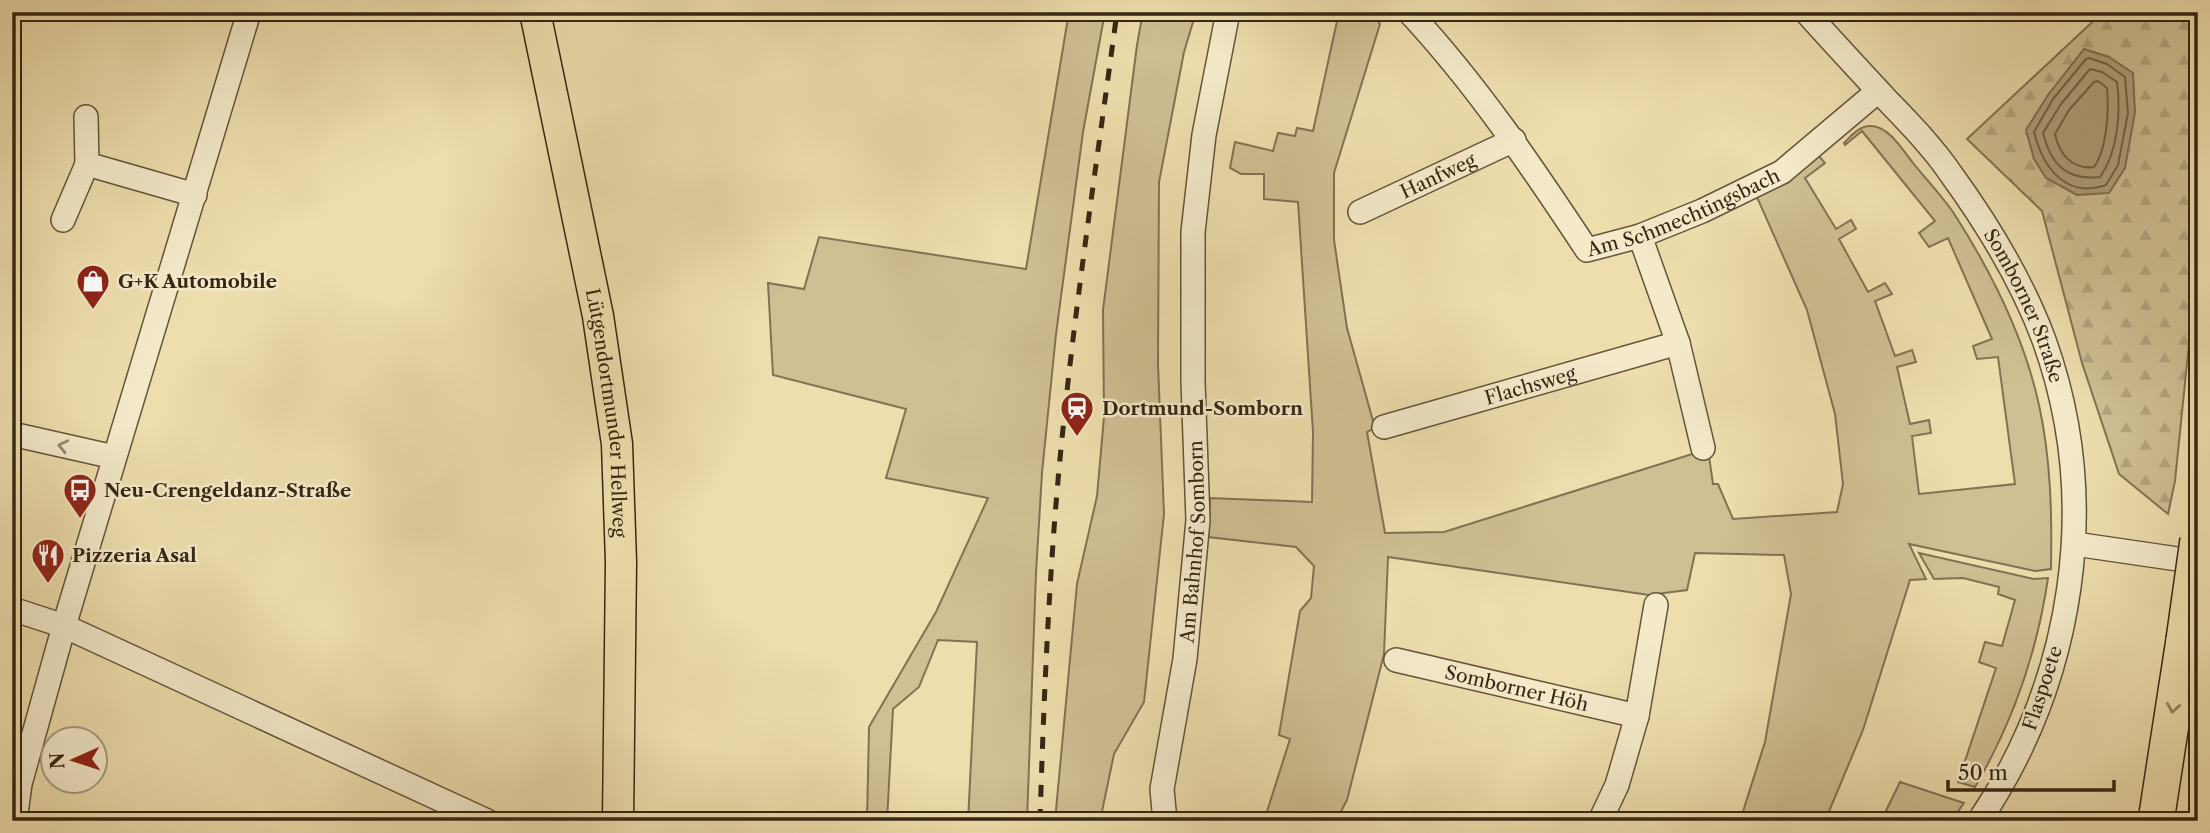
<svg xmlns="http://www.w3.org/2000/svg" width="2210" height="833" font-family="'Libre Caslon Text',serif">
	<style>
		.green { fill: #cfbf93; stroke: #827253; stroke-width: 2 }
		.forest { fill: url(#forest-firs); stroke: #827253; stroke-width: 2 }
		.water { fill: #af9f79; stroke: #7f6f50; stroke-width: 2 }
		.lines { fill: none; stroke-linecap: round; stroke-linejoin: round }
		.shore { stroke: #726246; stroke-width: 2 }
		.minor-casing { stroke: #64543a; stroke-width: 26 }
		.major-casing { stroke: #362613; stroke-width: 33 }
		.highway-casing { stroke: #362613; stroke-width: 38 }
		.minor { stroke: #f4eaca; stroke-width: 23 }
		.major { stroke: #eedead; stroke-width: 30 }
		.highway { stroke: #eedead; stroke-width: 35 }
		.rail { stroke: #362613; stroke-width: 5; stroke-dasharray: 12 12; stroke-linecap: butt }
		.highway-bridge-casing { stroke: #362613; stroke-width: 38; stroke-linecap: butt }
		.highway-bridge { stroke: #eedead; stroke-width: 35 }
		.oneway { stroke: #95886e }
		.oneway2 { stroke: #928260 }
		.labels { text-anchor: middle; stroke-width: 5; stroke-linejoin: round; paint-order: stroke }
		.street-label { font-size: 19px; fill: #362613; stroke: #f4eaca }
		.poi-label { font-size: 19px; font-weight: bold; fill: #362613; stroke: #f4eaca; text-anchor: start }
	</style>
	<defs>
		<pattern id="forest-firs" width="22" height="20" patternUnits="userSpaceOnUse" patternTransform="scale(1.75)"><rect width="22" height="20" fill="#cfbf93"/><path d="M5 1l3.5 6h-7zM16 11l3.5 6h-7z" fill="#b2a47e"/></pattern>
	</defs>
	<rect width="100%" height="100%" fill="#eedead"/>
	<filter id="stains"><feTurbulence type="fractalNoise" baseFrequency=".00286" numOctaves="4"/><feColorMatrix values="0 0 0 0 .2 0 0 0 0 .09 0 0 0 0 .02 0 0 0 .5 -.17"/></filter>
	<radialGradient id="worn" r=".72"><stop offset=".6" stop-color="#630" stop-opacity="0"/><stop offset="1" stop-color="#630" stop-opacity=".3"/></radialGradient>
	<path class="green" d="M1069,12H1105L1083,132L1056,334L1042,473L1036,573L1027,821H968L977,642L938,640L919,687L893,709L887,821H867L869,727L936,612L988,498L886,478L906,409L773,375L768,283L804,289L819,237L1026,269Z
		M1143,12H1196L1184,52L1159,182L1158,364L1164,514L1144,702L1114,754L1100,821H1055L1077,584L1097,496L1104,417L1103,310L1137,45Z
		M1339,12H1371L1380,24L1334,173V240L1347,328L1375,428L1367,432L1385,533L1444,532L1708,449L1713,484H1718L1733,519L1837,512L1843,484L1835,414L1807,310L1756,195L1783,182L1819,156L1825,163L1805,178L1836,229L1851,220L1856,229L1839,239L1868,292L1885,283L1892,294L1875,301L1895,356L1912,350L1916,362L1897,367L1910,424L1929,420L1931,433L1912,436L1919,494L2015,484L1998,357L1977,359L1973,346L1992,339L1948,238L1929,247L1919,233L1935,221L1862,131L1845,145L1844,143C1851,136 1859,126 1870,126C1889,126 1902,149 1913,163C1926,179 1941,195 1953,212C1991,271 2024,336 2039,405C2051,460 2052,514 2051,569L2035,571L1909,544L1926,579L1910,580L1863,730L1825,821H1740L1765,742L1791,594L1784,555L1695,553L1687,590L1649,595L1388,557L1384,654L1347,800L1336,821H1264L1290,739L1279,735L1300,611L1311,598L1314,566L1296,547L1208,537L1210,498L1312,502L1313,432L1298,202L1264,199V174H1241L1230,168L1235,142L1273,151L1278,133L1295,136L1297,128L1313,131Z
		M1919,553L2034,579L2048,578C2037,653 2013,722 1975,787L1958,782L1996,668L1979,662L1985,642L2002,646L2015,600L1998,594L1999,587L1963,578L1934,579Z
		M1900,782L1964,803L1951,821H1881Z"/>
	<path class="forest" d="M2103,12H2198V255L2175,481L2168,514L2119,474L2082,363L2042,211L1967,139Z"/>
	<path class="water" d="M2084,49L2109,57L2133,73L2135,112L2125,168L2109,193L2077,195L2046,178L2034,159L2026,130L2048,95Z"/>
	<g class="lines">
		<path class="shore" d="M2089,58L2107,64L2125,77L2128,113L2118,165L2106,185C2065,199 2043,167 2034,132L2053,99L2086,59Z
			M2090,69L2102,72L2117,82C2121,112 2118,152 2100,177C2066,181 2051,164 2043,133L2061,104Z
			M2098,81L2107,88C2109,111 2107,149 2094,167C2072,170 2059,154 2055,134L2069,110L2094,82Z"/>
		<defs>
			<g id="minor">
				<path id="s1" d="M1409,12C1477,85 1532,167 1587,250L1640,236L1702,211L1782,172L1878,91"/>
				<path id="s2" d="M1806,12C1832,41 1859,70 1885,98C1908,122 1932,146 1951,174C1988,225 2022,281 2044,340C2102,501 2074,680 1979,821"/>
				<path d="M86,117L87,164L195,195"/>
				<path id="s3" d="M1360,212L1514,140"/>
				<path d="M63,220L87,164"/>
				<path d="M1640,236L1678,343L1703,448"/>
				<path id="s4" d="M1384,427L1678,343"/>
				<path d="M12,434L114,457"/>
				<path d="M2075,544L2198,562"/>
				<path d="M12,609L64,626L487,821"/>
				<path id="s5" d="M1396,660L1637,716"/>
				<path d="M15,821L20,784L64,626L249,12"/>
				<path id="s6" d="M1165,821L1162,789L1185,659L1198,520L1193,382V232L1204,135L1228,12"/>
				<path d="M1600,821L1617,785L1637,716L1656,605"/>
			</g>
			<g id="major">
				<path id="s7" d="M535,12L598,316L617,444L621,562L618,821"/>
			</g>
			<path id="highway" d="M2156,821L2184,640"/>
		</defs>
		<use href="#minor" class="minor-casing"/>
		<use href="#major" class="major-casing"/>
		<use href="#highway" class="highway-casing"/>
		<use href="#minor" class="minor"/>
		<use href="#major" class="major"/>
		<use href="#highway" class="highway"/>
		<path class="rail" d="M1040,821C1043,723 1047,626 1054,529C1067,356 1094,184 1117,12"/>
		<defs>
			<path id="highway-bridge" d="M2184,640L2198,540"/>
		</defs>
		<use href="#highway-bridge" class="highway-bridge-casing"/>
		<use href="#highway-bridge" class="highway-bridge"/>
	</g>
	<defs><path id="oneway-chevron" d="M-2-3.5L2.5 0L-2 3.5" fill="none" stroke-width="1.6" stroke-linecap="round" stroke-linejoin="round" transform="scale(1.75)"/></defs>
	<use class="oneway" href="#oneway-chevron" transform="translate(63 446) rotate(-167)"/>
	<use class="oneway2" href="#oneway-chevron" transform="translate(2173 708) rotate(99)"/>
	<defs>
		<symbol id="shop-pin" viewBox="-11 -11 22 30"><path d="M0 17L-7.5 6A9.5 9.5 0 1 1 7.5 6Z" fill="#8f2418" stroke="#f4eaca"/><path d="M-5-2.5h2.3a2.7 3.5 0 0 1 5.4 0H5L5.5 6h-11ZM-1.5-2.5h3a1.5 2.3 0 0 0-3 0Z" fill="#fff"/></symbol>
		<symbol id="station-pin" viewBox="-11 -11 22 30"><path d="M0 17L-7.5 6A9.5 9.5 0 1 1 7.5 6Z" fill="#8f2418" stroke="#f4eaca"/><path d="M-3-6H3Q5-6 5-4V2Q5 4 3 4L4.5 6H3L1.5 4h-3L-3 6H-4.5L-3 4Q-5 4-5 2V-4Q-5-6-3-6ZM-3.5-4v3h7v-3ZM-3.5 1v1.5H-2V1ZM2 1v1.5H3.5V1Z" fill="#fff"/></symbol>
		<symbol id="bus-pin" viewBox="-11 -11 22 30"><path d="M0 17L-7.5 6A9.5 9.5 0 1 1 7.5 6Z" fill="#8f2418" stroke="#f4eaca"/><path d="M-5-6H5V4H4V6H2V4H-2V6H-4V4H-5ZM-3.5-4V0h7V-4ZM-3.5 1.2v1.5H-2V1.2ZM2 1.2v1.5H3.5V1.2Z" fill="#fff"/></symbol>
		<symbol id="restaurant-pin" viewBox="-11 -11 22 30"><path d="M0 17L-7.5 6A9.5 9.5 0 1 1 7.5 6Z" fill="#8f2418" stroke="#f4eaca"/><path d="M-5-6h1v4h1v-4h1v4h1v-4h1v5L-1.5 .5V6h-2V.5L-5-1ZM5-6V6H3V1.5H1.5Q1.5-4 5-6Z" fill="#fff"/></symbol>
	</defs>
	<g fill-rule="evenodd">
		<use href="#shop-pin" x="74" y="262" width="38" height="52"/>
		<use href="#station-pin" x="1058" y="389" width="38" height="52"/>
		<use href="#bus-pin" x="61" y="471" width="38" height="52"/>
		<use href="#restaurant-pin" x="29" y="536" width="38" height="52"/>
	</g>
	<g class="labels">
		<g class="street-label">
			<text dy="7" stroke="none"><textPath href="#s3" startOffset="86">Hanfweg</textPath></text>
			<text dy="7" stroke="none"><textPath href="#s1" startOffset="401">Am Schmechtingsbach</textPath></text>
			<text dy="7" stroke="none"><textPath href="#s2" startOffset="369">Somborner Straße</textPath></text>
			<text dy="7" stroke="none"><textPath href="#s4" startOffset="152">Flachsweg</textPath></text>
			<text dy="7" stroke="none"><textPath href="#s7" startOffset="408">Lütgendortmunder Hellweg</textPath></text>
			<text dy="7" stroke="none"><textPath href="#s6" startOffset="282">Am Bahnhof Somborn</textPath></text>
			<text dy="7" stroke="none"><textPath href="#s5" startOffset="124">Somborner Höh</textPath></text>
			<text transform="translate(2042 688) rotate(-72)" y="7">Flaspoete</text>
		</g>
		<g class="poi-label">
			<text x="118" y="288">G+K Automobile</text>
			<text x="1102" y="415">Dortmund-Somborn</text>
			<text x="104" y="497">Neu-Crengeldanz-Straße</text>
			<text x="72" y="562">Pizzeria Asal</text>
		</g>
	</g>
	<rect width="2210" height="833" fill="none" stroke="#eedead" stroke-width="42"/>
	<rect x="14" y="14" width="2182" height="805" fill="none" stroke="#362613" stroke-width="3.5"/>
	<rect x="21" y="21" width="2168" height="791" fill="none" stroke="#362613" stroke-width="2"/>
	<g transform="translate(74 760) rotate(267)"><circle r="33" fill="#f4eaca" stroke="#a89c81" stroke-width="2"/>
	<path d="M0-5L12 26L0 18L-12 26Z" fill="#8f2418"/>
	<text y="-10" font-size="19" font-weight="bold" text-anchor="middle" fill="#362613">N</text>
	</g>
	<path d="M1948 780v10h166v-10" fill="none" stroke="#362613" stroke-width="3.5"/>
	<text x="1958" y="780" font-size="21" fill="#362613" stroke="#f4eaca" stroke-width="5" paint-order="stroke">50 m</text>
	<rect width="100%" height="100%" filter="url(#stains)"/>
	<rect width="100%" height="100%" fill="url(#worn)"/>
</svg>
